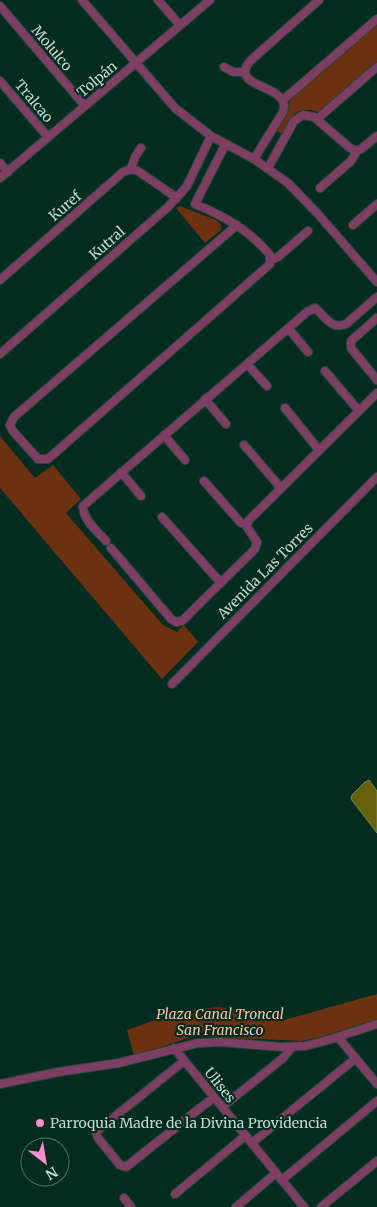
<svg xmlns="http://www.w3.org/2000/svg" width="377" height="1207" font-family="Merriweather,serif">
	<style>
		.green { fill: #6c3110 }
		.water { fill: #66620b; stroke: #818646 }
		.lines { fill: none; stroke-linecap: round; stroke-linejoin: round }
		.street-casing { stroke: #20483b; stroke-width: 10 }
		.street { stroke: #7e3d62; stroke-width: 8 }
		.poi-dot { fill: #f98fca; stroke: #022c1f; stroke-width: 2 }
		.labels { text-anchor: middle; stroke-width: 4.5; stroke-linejoin: round; paint-order: stroke }
		.street-label { font-size: 14px; fill: #c0dace; stroke: #022c1f }
		.park-label { font-size: 14px; font-style: italic; fill: #fdc2a6; stroke: #022c1f }
		.poi-label { font-size: 14px; fill: #c0dace; stroke: #022c1f; text-anchor: start }
	</style>
	<rect width="100%" height="100%" fill="#022c1f"/>
	<path class="green" d="M377,22V64L320,112C315,112 313,110 308,110C294,107 288,124 282,134L277,131L288,111L289,100Z
		M180,206L216,220L221,225V230L205,243L176,208Z
		M0,436L35,478L53,465L81,499L66,513L163,625L177,632L184,625L198,642L162,679L0,488Z
		M377,994V1019L321,1037L301,1041L194,1036L134,1056L127,1030L181,1011L219,1007L260,1013L284,1020Z"/>
	<path class="water" d="M369,780L377,791V833L351,799L352,795L365,782Z"/>
	<g class="lines">
		<defs>
			<path id="street" d="M82,0L175,108L211,136L254,159L288,183L317,213L377,282
				M158,0L180,25
				M0,6L85,106
				M224,67L233,72H245
				M0,81L48,137
				M283,100L377,19
				M317,119L377,67
				M225,145L195,204C226,217 249,230 270,255V264L48,459H38L12,430L10,425L14,417L237,225
				M254,159L283,112C293,83 227,90 250,61L319,0
				M0,163L8,172
				M268,168L294,121L303,115L314,117L350,148L357,151
				M131,169L138,171L177,198
				M131,169L135,157L141,148
				M0,178L210,0
				M320,188L351,161L357,151L361,149L377,136
				M353,225L377,204
				M271,260L278,257L308,231
				M0,280L123,172L131,169
				M377,318L351,341V348L377,380
				M288,328L308,352
				M0,354L168,207L187,186L211,136
				M247,364L267,386
				M325,371L359,411
				M205,399L226,424
				M285,408L319,450
				M164,435L185,460
				M244,445L281,488
				M121,472L141,496
				M204,481L241,523L247,524
				M162,517L221,583
				M106,541C97,531 83,520 83,506L307,312L315,308C326,317 331,330 346,324L377,297
				M111,548L171,619L176,622L182,621L255,549L257,542L247,527L248,521L377,393
				M172,684L377,477
				M338,1037L377,1084
				M174,1048L304,1207
				M184,1061L98,1130L96,1133L98,1138L120,1165L126,1167L214,1097
				M0,1084L58,1072L119,1063L198,1043L221,1042L282,1047L305,1046L328,1040L377,1024
				M222,1107L282,1059L292,1047
				M252,1143L356,1058
				M282,1180L377,1101
				M175,1194L245,1136
				M124,1198L131,1207
				M236,1207L276,1173
				M321,1207L377,1161"/>
		</defs>
		<use href="#street" class="street-casing"/>
		<use href="#street" class="street"/>
	</g>
	<circle class="poi-dot" cx="40" cy="1123" r="5"/>
	<g class="labels">
		<g class="street-label">
			<text transform="translate(52 48) rotate(50)" y="5">Molulco</text>
			<text transform="translate(97 79) rotate(-40)" y="5">Tolpán</text>
			<text transform="translate(34 101) rotate(50)" y="5">Tralcao</text>
			<text transform="translate(65 206) rotate(-41)" y="5">Kuref</text>
			<text transform="translate(107 243) rotate(-41)" y="5">Kutral</text>
			<text transform="translate(265 571) rotate(-45)" y="5">Avenida Las Torres</text>
			<text transform="translate(220 1085) rotate(51)" y="5">Ulises</text>
		</g>
		<g class="park-label">
			<text x="220" y="1019">Plaza Canal Troncal<tspan x="220" dy="16">San Francisco</tspan></text>
		</g>
		<g class="poi-label">
			<text x="50" y="1128">Parroquia Madre de la Divina Providencia</text>
		</g>
	</g>
	<g transform="translate(45 1162) rotate(149)"><circle r="24" fill="#022c1f" stroke="#4e7265"/>
	<path d="M0-4L9 19L0 12L-9 19Z" fill="#f98fca"/>
	<text y="-8" font-size="14" font-weight="bold" text-anchor="middle" fill="#c0dace">N</text>
	</g>
</svg>
